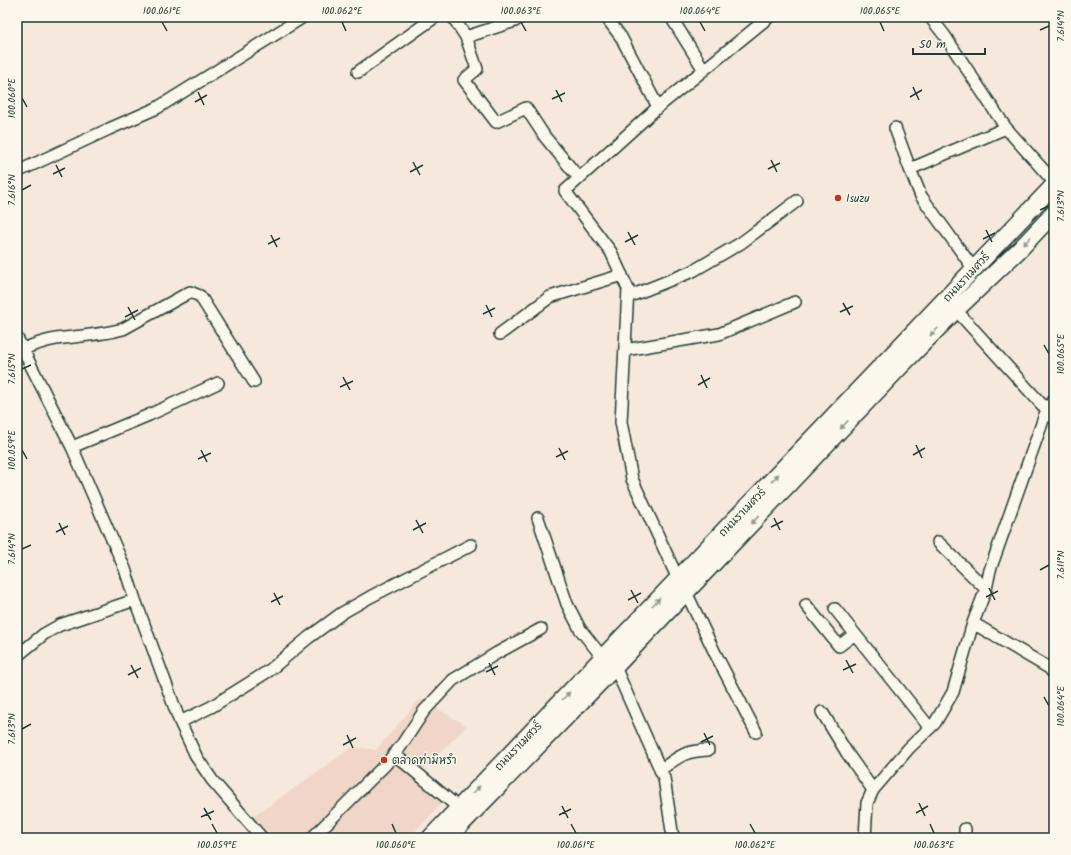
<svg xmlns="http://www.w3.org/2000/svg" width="1071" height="855" font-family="Kalam,'Playpen Sans Thai',sans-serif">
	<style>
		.built { fill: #f0d5c8 }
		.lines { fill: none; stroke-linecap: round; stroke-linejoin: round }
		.street-casing { stroke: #1f3d34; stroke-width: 14 }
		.secondary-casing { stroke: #1f3d34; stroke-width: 19 }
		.street { stroke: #fbf7ec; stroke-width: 11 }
		.secondary { stroke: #fbf7ec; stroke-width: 16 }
		.oneway { fill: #8d9a90 }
		.ticks { fill: none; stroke: #1f3d34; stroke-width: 1.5 }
		.poi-dot { fill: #c8321e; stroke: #fbf7ec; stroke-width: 1.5 }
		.labels { text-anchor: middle; stroke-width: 3; stroke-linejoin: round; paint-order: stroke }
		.poi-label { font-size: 11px; fill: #1f3d34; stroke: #fbf7ec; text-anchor: start }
		.street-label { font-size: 11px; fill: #1f3d34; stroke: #fbf7ec }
		.neatline { fill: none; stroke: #1f3d34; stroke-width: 1.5 }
		.ticks-label { font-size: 10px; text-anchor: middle; fill: #1f3d34 }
	</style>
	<rect width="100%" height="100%" fill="#f6e8dc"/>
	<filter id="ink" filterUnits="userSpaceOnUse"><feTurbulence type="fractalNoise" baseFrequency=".025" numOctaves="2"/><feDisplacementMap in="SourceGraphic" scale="8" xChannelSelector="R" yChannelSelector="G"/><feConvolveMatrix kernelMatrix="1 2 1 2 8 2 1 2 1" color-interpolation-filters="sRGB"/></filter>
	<g filter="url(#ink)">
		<path class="built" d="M420,699L467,726L424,768L450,794L409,838H267L250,819L353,747L376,750Z"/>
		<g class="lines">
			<defs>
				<path id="street" d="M453,17L466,37L477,69L464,80L496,122L526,108L545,137L579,178
					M606,17L621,37L658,107
					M671,17L704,70
					M930,17L945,36L1006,128L1054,182
					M466,37L515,21L521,17
					M358,72L435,17
					M895,128L910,169L921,196L973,268
					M910,169L1006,128
					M17,172L109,129L157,108L303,17
					M628,297L693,271L741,243L797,201
					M951,308L956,310L1054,418
					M500,334L550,297L622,275
					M17,338L72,447L125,569L135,600L180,722L197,758L212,780L262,838
					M23,349C33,345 45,341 56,339C78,336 101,335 123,329L190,292L200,296L254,382
					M625,350L719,334L795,302
					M72,447L149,415L218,383
					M538,518L567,604L580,629L603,658
					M938,542L986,589
					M678,579L632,479L621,422L628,289L611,252L565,191L658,107L769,17
					M686,592L715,653L756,732
					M806,605L839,646L855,634
					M835,609L930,728
					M973,623L1049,668L1054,674
					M17,656L44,634L60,625L135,600
					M615,667L664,778L673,838
					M822,712L847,753L873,790
					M180,722L211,707L270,670L308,638L342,613L370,597L471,545
					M394,754L459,808
					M660,770C679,757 683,751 708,750
					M312,838L386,764L401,746L424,711L453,680L497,653L541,629
					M865,838L867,803L873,790L909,748L935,723L953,692L973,623L986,589L990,570L1047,409L1054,400
					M965,838V829"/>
				<path id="secondary" d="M430,838L1054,185
					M448,838L615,667L899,368L956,310L1020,249L1054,213"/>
			</defs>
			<use href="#street" class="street-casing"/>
			<use href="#secondary" class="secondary-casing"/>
			<use href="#street" class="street"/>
			<use href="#secondary" class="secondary"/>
		</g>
		<defs><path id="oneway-solid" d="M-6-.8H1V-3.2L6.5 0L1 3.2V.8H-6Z"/></defs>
		<g class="oneway">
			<use href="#oneway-solid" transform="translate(1027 241) rotate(132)"/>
			<use href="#oneway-solid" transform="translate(934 332) rotate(135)"/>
			<use href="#oneway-solid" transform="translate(844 425) rotate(133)"/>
			<use href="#oneway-solid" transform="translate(775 478) rotate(-46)"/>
			<use href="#oneway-solid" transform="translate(755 520) rotate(133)"/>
			<use href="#oneway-solid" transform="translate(656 602) rotate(-46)"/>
			<use href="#oneway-solid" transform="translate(566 696) rotate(-46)"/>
			<use href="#oneway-solid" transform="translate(476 790) rotate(-46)"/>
		</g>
	</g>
	<path class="ticks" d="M162,22L167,31M342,22L346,31M521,22L526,31M700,22L705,31M880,22L884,31M1040,30L1049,26M913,87L919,100M556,90L562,102M198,92L204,105M910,97L922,90M22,98L27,107M552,99L565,93M195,102L207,95M771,160L777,172M413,162L420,175M56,165L62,177M768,169L780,163M410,172L423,165M53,174L65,168M22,190L31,185M1040,210L1049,206M986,230L992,242M628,232L635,245M271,235L277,247M983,239L995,233M625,242L638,235M268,244L280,238M843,303L850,315M486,305L492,317M128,307L135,320M840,312L853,306M483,314L495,308M125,317L138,310M1044,345L1049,354M22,369L31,365M701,375L707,388M343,377L350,390M698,385L710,378M340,387L353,381M916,445L922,458M559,448L565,460M22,450L27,459M201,450L207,462M913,455L925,448M556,457L568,451M198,459L211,453M774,518L780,530M416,520L423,533M59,523L65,535M771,527L783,521M413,530L426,523M56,532L68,526M22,549L31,545M1040,570L1049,565M989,588L995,600M631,590L638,603M274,593L280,605M986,597L998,591M628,600L641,593M271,602L283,596M846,660L853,673M489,663L495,675M131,665L138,678M843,670L856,664M486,672L498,666M128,675L141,668M1044,697L1049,706M22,729L31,724M704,733L710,745M347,735L353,748M701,742L713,736M343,745L356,738M919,803L925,816M562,806L568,818M204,808L211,820M916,813L928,806M559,815L571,809M201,817L214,811M212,824L217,833M392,824L396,833M571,824L576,833M750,824L755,833M930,824L934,833"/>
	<g class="poi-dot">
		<circle cx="838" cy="198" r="4"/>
		<circle cx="384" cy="760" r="4"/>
	</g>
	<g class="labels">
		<g class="poi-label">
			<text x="846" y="202">Isuzu</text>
			<text x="392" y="764">ตลาดท่ามิหรำ</text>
		</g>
		<g class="street-label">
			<text transform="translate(966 277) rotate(-47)" y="4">ถนนราเมศวร์</text>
			<text transform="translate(742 512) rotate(-46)" y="4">ถนนราเมศวร์</text>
			<text transform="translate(518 746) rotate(-46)" y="4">ถนนราเมศวร์</text>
		</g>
	</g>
	<rect width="1071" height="855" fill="none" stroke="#fbf7ec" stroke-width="44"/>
	<path d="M913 48v6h72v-6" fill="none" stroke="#1f3d34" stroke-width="2"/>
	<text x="919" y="48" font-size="12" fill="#1f3d34" stroke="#fbf7ec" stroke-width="3" paint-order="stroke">50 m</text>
	<rect x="22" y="22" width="1027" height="811" class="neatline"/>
	<g class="ticks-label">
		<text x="162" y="14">100.061°E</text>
		<text x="342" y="14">100.062°E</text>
		<text x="521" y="14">100.063°E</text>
		<text x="700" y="14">100.064°E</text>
		<text x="880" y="14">100.065°E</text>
		<text transform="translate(1060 26) rotate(-90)" y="4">7.614°N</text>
		<text transform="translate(11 98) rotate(-90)" y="4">100.060°E</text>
		<text transform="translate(11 190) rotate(-90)" y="4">7.616°N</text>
		<text transform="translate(1060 206) rotate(-90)" y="4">7.613°N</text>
		<text transform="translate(1060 354) rotate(-90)" y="4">100.065°E</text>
		<text transform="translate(11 369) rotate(-90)" y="4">7.615°N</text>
		<text transform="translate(11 450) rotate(-90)" y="4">100.059°E</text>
		<text transform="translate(11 549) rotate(-90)" y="4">7.614°N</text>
		<text transform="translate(1060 565) rotate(-90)" y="4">7.611°N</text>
		<text transform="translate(1060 706) rotate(-90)" y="4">100.064°E</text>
		<text transform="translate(11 729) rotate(-90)" y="4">7.613°N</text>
		<text x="217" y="848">100.059°E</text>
		<text x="396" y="848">100.060°E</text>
		<text x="576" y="848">100.061°E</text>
		<text x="755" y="848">100.062°E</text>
		<text x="934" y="848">100.063°E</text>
	</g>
</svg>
